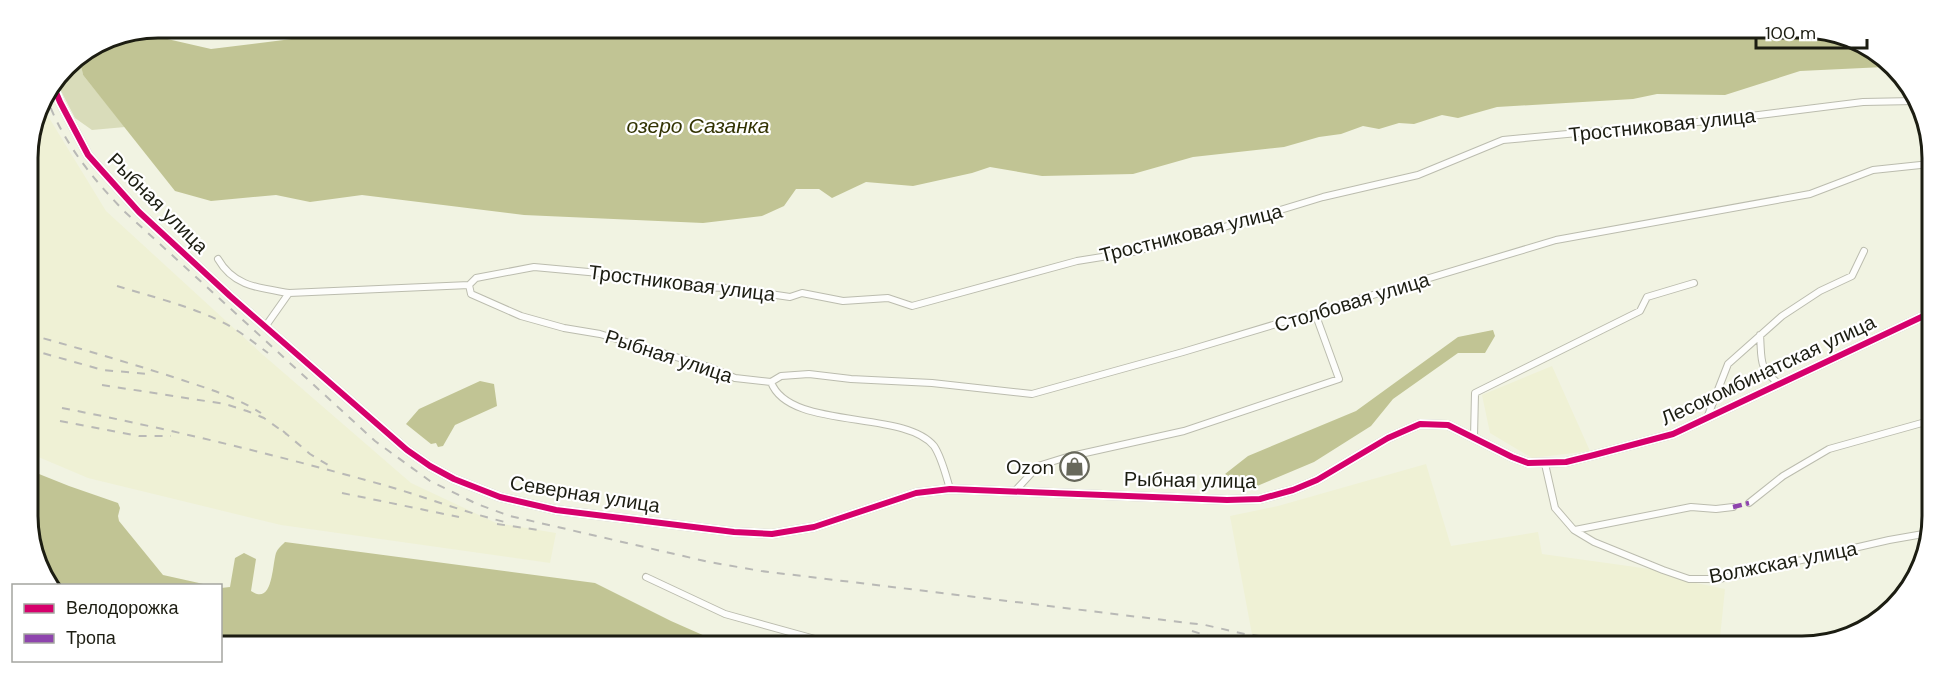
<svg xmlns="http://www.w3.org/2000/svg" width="1960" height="674" viewBox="0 0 1960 674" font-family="'DM Sans',sans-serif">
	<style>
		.built { fill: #eff1d5 }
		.green { fill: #d9dcba }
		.water { fill: #c1c494 }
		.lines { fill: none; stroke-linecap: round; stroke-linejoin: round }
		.minor-casing { stroke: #bbbcae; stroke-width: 8 }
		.tertiary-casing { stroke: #bbbcae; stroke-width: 10 }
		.minor { stroke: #fdfdfb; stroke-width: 6 }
		.tertiary { stroke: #fdfdfb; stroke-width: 8 }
		.rail { stroke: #b9b9b6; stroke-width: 2; stroke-dasharray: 8 8; stroke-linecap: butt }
		.quiet { stroke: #8e44ad; stroke-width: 4.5; stroke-dasharray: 9 4.5; stroke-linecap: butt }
		.cycleway-casing { stroke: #fff; stroke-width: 10 }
		.cycleway { stroke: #d6006c; stroke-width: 6 }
		.labels { text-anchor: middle; stroke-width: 4.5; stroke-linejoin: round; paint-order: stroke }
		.street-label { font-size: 20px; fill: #1c1d12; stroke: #fff }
		.poi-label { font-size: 20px; fill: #1c1d12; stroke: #fff; text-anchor: end }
		.water-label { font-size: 21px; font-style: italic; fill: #323302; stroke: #fff }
		.rim { fill: none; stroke: #1c1d12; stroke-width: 3 }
	</style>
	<rect width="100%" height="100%" fill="#f1f3e2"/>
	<!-- built -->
	<path class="built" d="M40 103 106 211 262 354 411 483 496 523 556 533 550 563 281 525 88 478 29 453 27 149Z
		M1552 366 1590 451 1532 458 1490 433 1482 395Z
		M1426 464 1451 546 1538 532 1542 554 1657 570 1686 581 1725 589 1719 647 1254 645 1230 516 1278 506Z"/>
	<!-- green -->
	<path class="green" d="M79 56 83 75 125 127 92 130 75 118 61 91 58 76 65 65Z"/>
	<!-- water -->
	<path class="water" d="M155 27 163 38 211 49 379 28 1837 32 1884 61V67L1800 71 1725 95 1657 94 1633 99 1497 107 1458 118 1442 115 1414 124 1399 123 1379 129 1363 126 1341 134 1319 137 1284 147 1193 157 1133 174 1042 176 990 167 972 173 913 186 866 182 832 198 819 189H796L784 206 762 216 703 223 524 215 362 195 310 202 276 195 211 201 175 191 83 75 79 56 108 37Z
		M1493 330 1495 336 1485 353H1458L1393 399 1371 426 1314 462 1250 489 1225 474 1248 456 1356 411 1458 337Z
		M480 381 494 384 497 406 455 425 443 446 438 447 436 443 431 444 406 424 419 409Z
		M29 470 69 486 118 503 120 508 118 516 119 521 163 575 208 585H51L29 542Z
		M285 542 595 583 671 621 714 640 729 644 221 643V588L230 587 235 558 244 553 256 559 251 591C273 606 272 566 276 553 278 548 281 546 285 542Z"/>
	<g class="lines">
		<defs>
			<path id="minor" d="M218 259C234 287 260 288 289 293
				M469 285 476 278 534 267 632 276 696 287 729 288 790 297 802 293 843 301 888 298 912 306 1077 261 1133 252 1201 234 1323 197 1418 175 1503 140 1719 120 1863 102 1915 101
				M265 327 289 293 469 285 471 294 521 316 564 328 600 334 709 367 735 378 771 382C789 431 904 409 934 446 942 458 946 476 950 489
				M1760 335C1762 361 1758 367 1779 384
				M771 382 781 376 809 374 851 379 932 383 1032 394 1183 352 1556 240 1810 194 1873 170 1930 164
				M1707 418 1728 364 1782 316 1820 291 1852 276 1864 251
				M1474 437 1475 393 1640 311 1647 297 1694 283
				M1545 464 1555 508 1574 530 1594 542 1663 570 1689 579H1719L1889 540 1929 533
				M1015 491 1038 466 1067 457 1184 431 1339 379 1315 313
				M1749 503 1783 476 1829 449 1929 421
				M1575 530 1691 507 1716 509 1733 507
				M646 577 725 614 833 644"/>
			<path id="tertiary" d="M52 83 60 102 88 155 139 212 230 296 407 450 430 466 454 479 500 497 556 510 734 532 772 534 814 527 916 493 950 489 1227 500 1260 499 1293 490 1317 480 1388 438 1420 424 1448 425 1512 457 1528 463 1566 462 1594 455 1673 434 1930 313"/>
		</defs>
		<!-- minor casing -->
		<use href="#minor" class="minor-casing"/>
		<!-- tertiary casing -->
		<use href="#tertiary" class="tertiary-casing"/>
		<!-- minor -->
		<use href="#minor" class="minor"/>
		<!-- tertiary -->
		<use href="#tertiary" class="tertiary"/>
		<!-- rail -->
		<path class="rail" d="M45 93C61 140 91 177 125 212L375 441 430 481 477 504 510 516 709 562 761 571 1205 625 1245 634 1332 646
			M117 286C150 296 186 305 218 320 236 328 252 341 268 353
			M28 334C78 348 127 362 176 378 206 388 234 396 261 413
			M28 349 103 370 148 374
			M102 385 225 404 247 411 264 418 289 436
			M62 408C165 428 268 453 369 481 415 493 459 511 505 522
			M60 421 139 436H171
			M283 431 310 454 328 465
			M342 493 459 517
			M497 524 539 530
			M1192 631 1237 645
			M1325 644 1358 646"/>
		<!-- quiet -->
		<path class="quiet" d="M1733 507 1749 503"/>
		<defs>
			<path id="cycleway" d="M52 83 60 102 88 155 139 212 230 296 407 450 430 466 454 479 500 497 556 510 734 532 772 534 814 527 916 493 950 489 1227 500 1260 499 1293 490 1317 480 1388 438 1420 424 1448 425 1512 457 1528 463 1566 462 1594 455 1673 434 1930 313"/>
		</defs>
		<!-- cycleway casing -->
		<use href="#cycleway" class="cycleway-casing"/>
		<!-- cycleway -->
		<use href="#cycleway" class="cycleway"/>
	</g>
	<!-- icons -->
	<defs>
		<symbol id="shop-ring" viewBox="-11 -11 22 22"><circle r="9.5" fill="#fff" stroke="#67685b" stroke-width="1.5"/><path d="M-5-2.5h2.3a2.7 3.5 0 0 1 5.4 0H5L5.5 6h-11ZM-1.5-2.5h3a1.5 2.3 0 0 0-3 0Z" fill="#67685b"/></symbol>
	</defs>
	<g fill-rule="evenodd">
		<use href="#shop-ring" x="1058" y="450" width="33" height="33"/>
	</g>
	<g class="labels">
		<!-- street labels -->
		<g class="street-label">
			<text transform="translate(1662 125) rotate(-6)" y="7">Тростниковая улица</text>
			<text transform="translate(158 203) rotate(45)" y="7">Рыбная улица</text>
			<text transform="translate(1191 233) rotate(-14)" y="7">Тростниковая улица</text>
			<text transform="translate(682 283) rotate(7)" y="7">Тростниковая улица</text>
			<text transform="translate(1352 302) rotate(-17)" y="7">Столбовая улица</text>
			<text transform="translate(669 356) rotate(18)" y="7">Рыбная улица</text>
			<text transform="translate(1768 370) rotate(-25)" y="7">Лесокомбинатская улица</text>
			<text transform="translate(1190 480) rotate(1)" y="7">Рыбная улица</text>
			<text transform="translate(585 494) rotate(9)" y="7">Северная улица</text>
			<text transform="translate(1783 562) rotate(-11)" y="7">Волжская улица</text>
		</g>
		<!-- poi labels -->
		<g class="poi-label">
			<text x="1054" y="474">Ozon</text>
		</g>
		<!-- water labels -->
		<g class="water-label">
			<text x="698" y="133">озеро Сазанка</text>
		</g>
	</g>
	<!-- crop -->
	<path d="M0 0H1960V674H0ZM158 38H1802A120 120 0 0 1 1922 158V516A120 120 0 0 1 1802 636H158A120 120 0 0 1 38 516V158A120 120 0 0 1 158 38Z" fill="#fff" fill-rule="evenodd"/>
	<path class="rim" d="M158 38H1802A120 120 0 0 1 1922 158V516A120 120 0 0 1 1802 636H158A120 120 0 0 1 38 516V158A120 120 0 0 1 158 38Z"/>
	<!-- legend -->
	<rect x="12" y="584" width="210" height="78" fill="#ffffff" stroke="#a4a5a0" stroke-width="1.5"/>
	<rect x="24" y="604" width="30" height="9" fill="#d6006c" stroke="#a4a5a0" stroke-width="1.5"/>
	<text x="66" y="614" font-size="18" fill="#1c1d12">Велодорожка</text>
	<rect x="24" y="634" width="30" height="9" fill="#8e44ad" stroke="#a4a5a0" stroke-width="1.5"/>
	<text x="66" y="644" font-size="18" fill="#1c1d12">Тропа</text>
	<!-- scale -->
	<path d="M1756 39v9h111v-9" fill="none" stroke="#1c1d12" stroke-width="3"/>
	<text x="1765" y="39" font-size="18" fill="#1c1d12" stroke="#ffffff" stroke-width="4.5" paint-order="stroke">100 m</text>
</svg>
